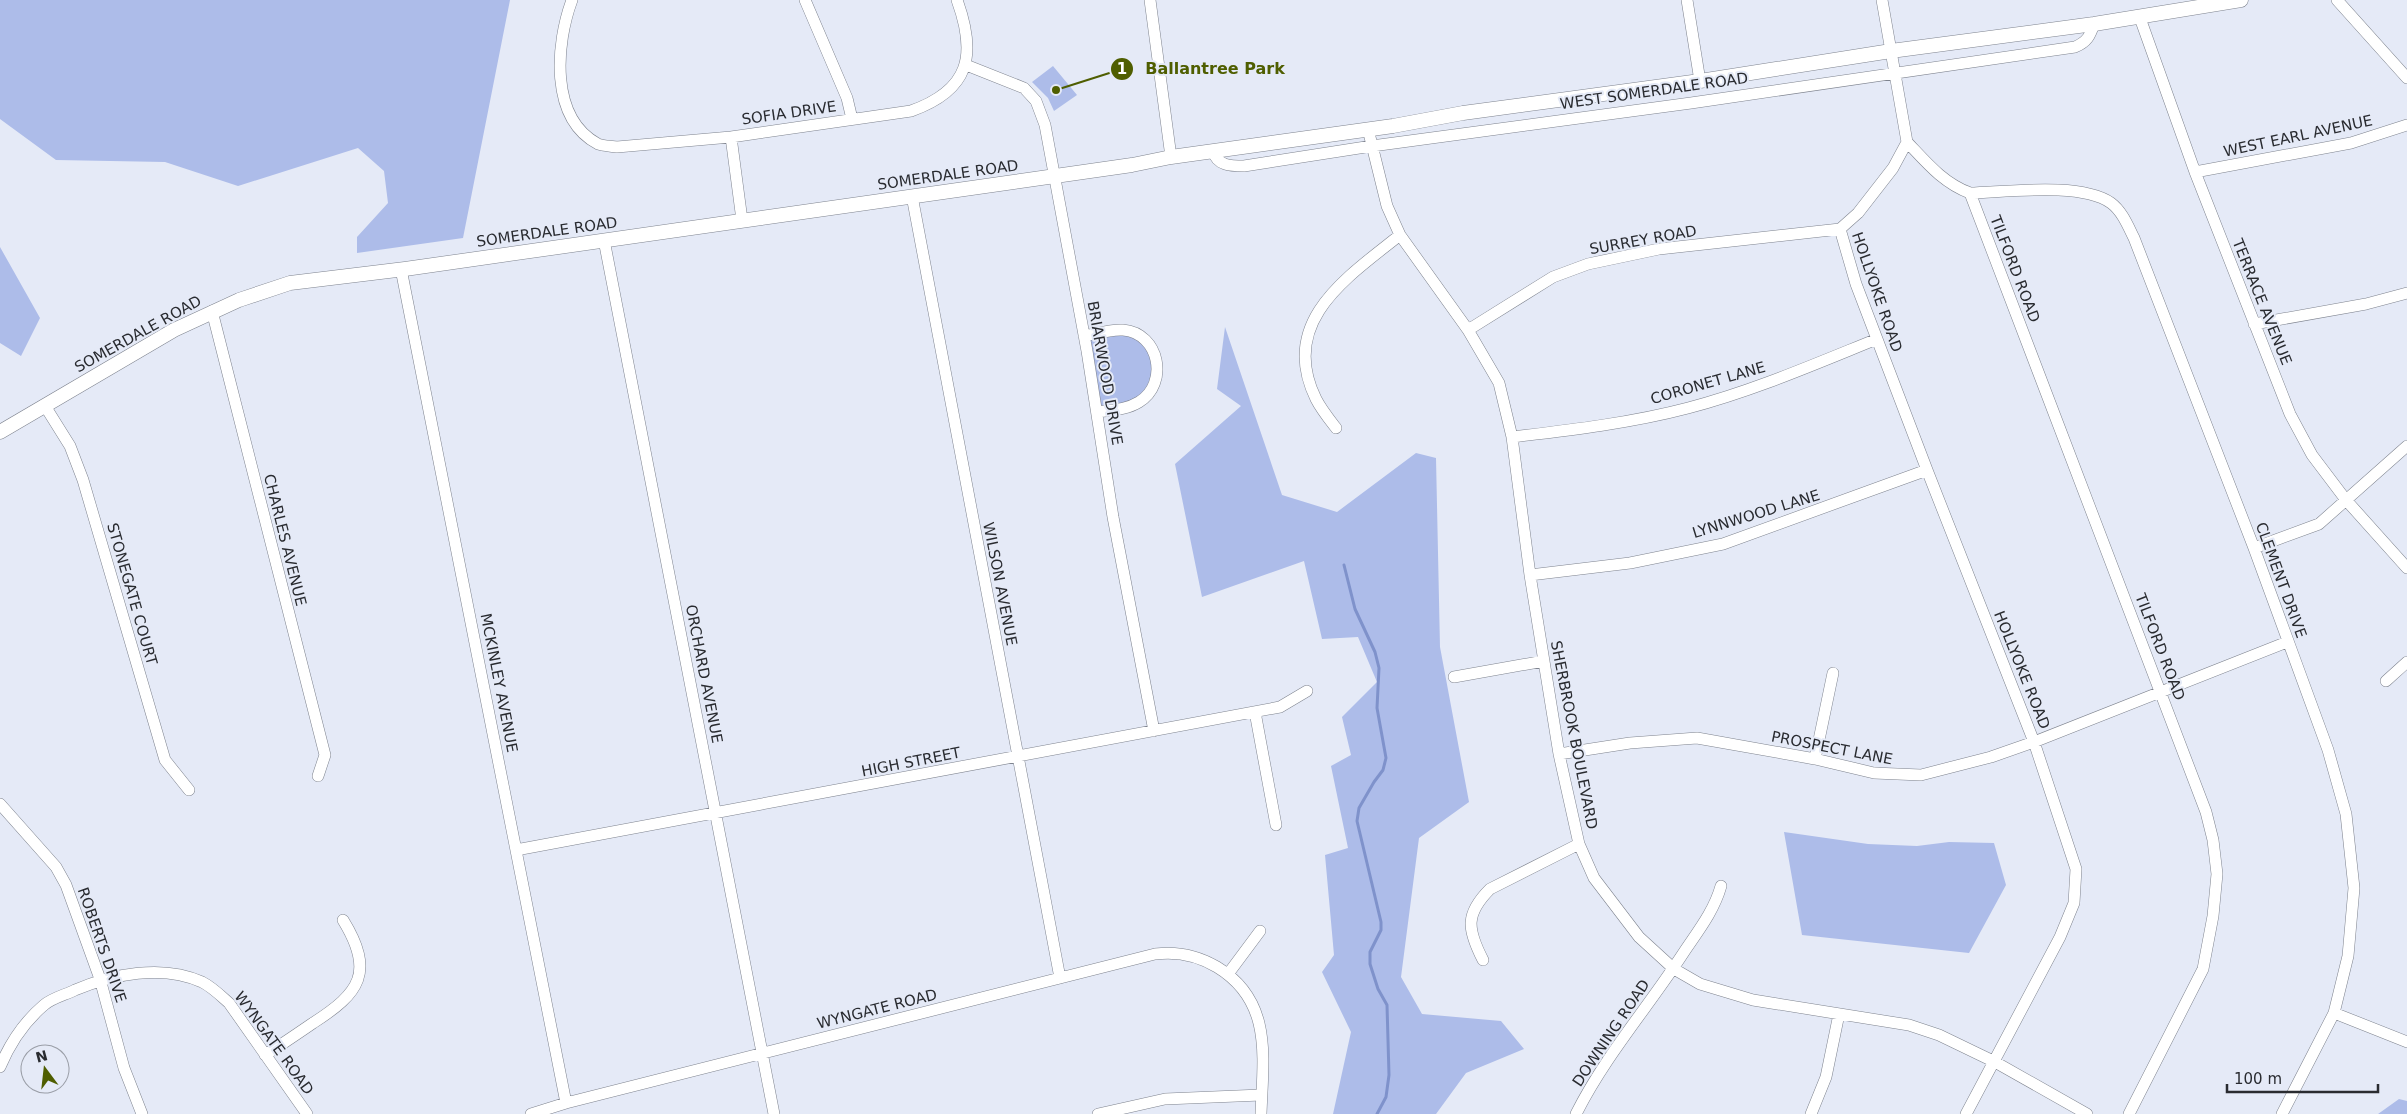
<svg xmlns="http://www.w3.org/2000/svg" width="2407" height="1114" viewBox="0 0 2407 1114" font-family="'DejaVu Sans',sans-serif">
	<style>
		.green { fill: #adbce9 }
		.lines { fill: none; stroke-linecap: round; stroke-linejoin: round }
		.stream { stroke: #7f92cb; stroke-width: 3 }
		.minor-casing { stroke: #7e838e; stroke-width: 12 }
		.major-casing { stroke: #7e838e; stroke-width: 15 }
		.minor { stroke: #fff; stroke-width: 11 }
		.major { stroke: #fff; stroke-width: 14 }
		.labels { text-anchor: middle; stroke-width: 4; stroke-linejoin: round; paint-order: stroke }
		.street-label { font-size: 15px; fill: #292b30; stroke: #e5eaf7 }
		.leader { fill: none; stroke: #4f5e00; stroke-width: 2 }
		.callout-dot { fill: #4f5e00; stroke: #e5eaf7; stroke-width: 2 }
		.mark-label { font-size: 15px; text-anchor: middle; font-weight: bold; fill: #fff }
		.callout-label { font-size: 16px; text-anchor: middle; font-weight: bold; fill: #4f5e00; stroke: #e5eaf7; stroke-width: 4; stroke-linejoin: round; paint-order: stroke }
	</style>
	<rect width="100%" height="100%" fill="#e5eaf7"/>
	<!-- green -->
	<path class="green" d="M0 0H510L463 238 357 253V237L388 203 384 171 358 148 238 186 165 162 56 160 0 119Z
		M1053 66 1077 95 1054 111 1048 98 1032 82Z
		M0 247 40 318 21 356 0 343Z
		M1225 327 1282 495 1337 512 1416 453 1436 458 1440 647 1469 802 1419 838 1401 977 1422 1014 1501 1021 1524 1049 1466 1073 1436 1114H1333L1351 1032 1322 972 1334 955 1325 855 1348 848 1331 766 1351 755 1342 717 1377 682 1358 637 1322 639 1304 561 1202 597 1175 464 1241 406 1217 389Z
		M1114 331 1140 336 1157 363 1145 397 1097 412 1084 336Z
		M1784 832 1868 844 1917 846 1949 842 1994 843 2006 885 1969 953 1802 935Z
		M2399 1099 2407 1101V1114H2378Z"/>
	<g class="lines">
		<!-- stream -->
		<path class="stream" d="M1344 565 1355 609 1375 652 1379 668 1377 708 1386 758 1383 770 1374 782 1359 808 1357 821 1381 922V930L1370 952V964L1378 989 1387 1005 1389 1075 1386 1097 1377 1114"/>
		<defs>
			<path id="minor" d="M572 0C556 43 549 118 598 144 603 146 611 146 617 147L731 137 911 111C970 90 977 55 957 0
				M805 0 847 98 852 119
				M1150 0 1171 157
				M1687 0 1700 81
				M2337 0 2407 78
				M2140 18 2195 172 2290 414 2312 455 2346 500 2407 568
				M966 65 1024 88 1036 101 1045 125 1087 351 1113 517 1154 731
				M1368 129 1387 206 1400 235 1468 330 1499 383 1512 437 1530 575 1559 754 1579 844 1594 878 1639 937 1674 969 1700 984 1753 1000 1909 1025 1939 1035 1995 1062 2087 1114
				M731 137 742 220
				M1907 142C1926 162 1943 183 1970 193 2007 192 2081 182 2111 203 2122 211 2128 226 2134 238L2254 548 2328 750 2346 814 2354 888 2348 956 2334 1013 2282 1114
				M1213 151C1217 166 1231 166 1244 166L1372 146 1691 103 2075 47C2087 42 2090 36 2094 24
				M2195 172 2351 143 2407 125
				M1970 193 2206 812 2213 840 2217 874 2213 916 2203 969 2129 1114
				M912 196 1060 978
				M1840 229 1856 284 1927 470 2034 742 2076 869 2074 903 2060 937 1966 1114
				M1840 229 1858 213 1893 168 1907 142 1882 0
				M604 240 774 1114
				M401 269 566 1103
				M212 311 325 755 318 776
				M2254 324 2366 304 2407 293
				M1468 330 1553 277 1588 264 1659 249 1840 229
				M1084 336C1096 334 1110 329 1123 330 1160 333 1169 384 1139 402 1126 410 1111 410 1097 412
				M45 406 70 446 83 480 165 760 189 790
				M1336 428C1329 419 1321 409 1316 399 1278 322 1346 278 1400 235
				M1512 437C1571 430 1631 423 1688 408 1753 391 1815 364 1877 339
				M2254 548 2319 524 2407 446
				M1530 575 1630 563 1723 544 1927 470
				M1454 677 1544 661
				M2386 681 2407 662
				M1255 712 1276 825
				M1559 754 1630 743 1697 738 1815 759 1874 773 1921 775 1991 757 2034 742 2287 642
				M1815 759 1833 673
				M0 804 56 867 66 885 100 979 124 1068 142 1114
				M516 850 1280 707 1307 691
				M1483 960C1467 929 1465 914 1490 889L1579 844
				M1228 974 1260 931
				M2334 1013 2407 1042
				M265 1055C281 1045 297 1034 313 1023 360 993 375 972 343 920
				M0 1067C10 1043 24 1022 44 1005 52 998 65 995 75 990 113 974 163 964 202 982 212 987 220 995 229 1003L307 1114
				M531 1114 566 1103 1155 954C1178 951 1197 955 1217 967 1273 1001 1263 1057 1261 1114
				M1098 1114 1165 1099 1261 1095
				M1576 1114C1605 1056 1649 1006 1684 952 1698 931 1714 911 1721 886
				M1811 1114 1826 1077 1839 1014"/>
			<path id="major" d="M0 432 174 330 239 300 290 283 405 269 1132 165 1171 157 1393 126 1463 113 1700 81 1891 51 2094 24 2241 0"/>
		</defs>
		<!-- minor casing -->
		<use href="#minor" class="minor-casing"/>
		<!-- major casing -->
		<use href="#major" class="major-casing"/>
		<!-- minor -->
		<use href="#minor" class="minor"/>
		<!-- major -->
		<use href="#major" class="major"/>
	</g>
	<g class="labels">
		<!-- street labels -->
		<g class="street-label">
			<text transform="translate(1654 91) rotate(-8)" y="5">WEST SOMERDALE ROAD</text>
			<text transform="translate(789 113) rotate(-8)" y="5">SOFIA DRIVE</text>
			<text transform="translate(2298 136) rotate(-12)" y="5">WEST EARL AVENUE</text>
			<text transform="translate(948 175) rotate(-8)" y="5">SOMERDALE ROAD</text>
			<text transform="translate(547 232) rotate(-8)" y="5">SOMERDALE ROAD</text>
			<text transform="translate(1643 240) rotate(-10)" y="5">SURREY ROAD</text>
			<text transform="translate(2015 269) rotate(69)" y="5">TILFORD ROAD</text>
			<text transform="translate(1877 292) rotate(71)" y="5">HOLLYOKE ROAD</text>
			<text transform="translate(2262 302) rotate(68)" y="5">TERRACE AVENUE</text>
			<text transform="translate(138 334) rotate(-29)" y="5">SOMERDALE ROAD</text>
			<text transform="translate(1105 373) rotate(80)" y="5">BRIARWOOD DRIVE</text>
			<text transform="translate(1708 383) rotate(-16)" y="5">CORONET LANE</text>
			<text transform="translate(1756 514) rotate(-17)" y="5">LYNNWOOD LANE</text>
			<text transform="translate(285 540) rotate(76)" y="5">CHARLES AVENUE</text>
			<text transform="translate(2281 580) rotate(70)" y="5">CLEMENT DRIVE</text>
			<text transform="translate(1000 584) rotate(79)" y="5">WILSON AVENUE</text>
			<text transform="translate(132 594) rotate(74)" y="5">STONEGATE COURT</text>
			<text transform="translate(2160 647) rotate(69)" y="5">TILFORD ROAD</text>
			<text transform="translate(2022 670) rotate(68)" y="5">HOLLYOKE ROAD</text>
			<text transform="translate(704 674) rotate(79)" y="5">ORCHARD AVENUE</text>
			<text transform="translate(499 683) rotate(79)" y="5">MCKINLEY AVENUE</text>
			<text transform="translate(1574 735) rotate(79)" y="5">SHERBROOK BOULEVARD</text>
			<text transform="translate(1832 748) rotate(11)" y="5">PROSPECT LANE</text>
			<text transform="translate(911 762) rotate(-11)" y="5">HIGH STREET</text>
			<text transform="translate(102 945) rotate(71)" y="5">ROBERTS DRIVE</text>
			<text transform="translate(877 1009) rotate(-14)" y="5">WYNGATE ROAD</text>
			<text transform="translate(1611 1033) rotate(-56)" y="5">DOWNING ROAD</text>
			<text transform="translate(274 1043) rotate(54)" y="5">WYNGATE ROAD</text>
		</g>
	</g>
	<!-- callouts -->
	<path class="leader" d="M1056 90L1122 69"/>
	<g class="callout-dot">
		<circle cx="1056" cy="90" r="5"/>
		<circle cx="1122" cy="69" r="12"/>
	</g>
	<g class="mark-label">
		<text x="1122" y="74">1</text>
	</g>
	<g class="callout-label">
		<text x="1215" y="74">Ballantree Park</text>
	</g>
	<!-- north arrow -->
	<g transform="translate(45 1069) rotate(345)"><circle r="24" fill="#e5eaf7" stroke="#9a9ea7"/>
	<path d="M0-4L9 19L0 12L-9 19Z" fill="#4f5e00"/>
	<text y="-8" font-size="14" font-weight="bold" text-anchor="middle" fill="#292b30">N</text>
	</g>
	<!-- scale -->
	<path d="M2227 1084v8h151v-8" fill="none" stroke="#292b30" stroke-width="2.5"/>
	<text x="2234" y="1084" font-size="15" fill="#292b30" stroke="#e5eaf7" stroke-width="4" paint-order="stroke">100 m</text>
</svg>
